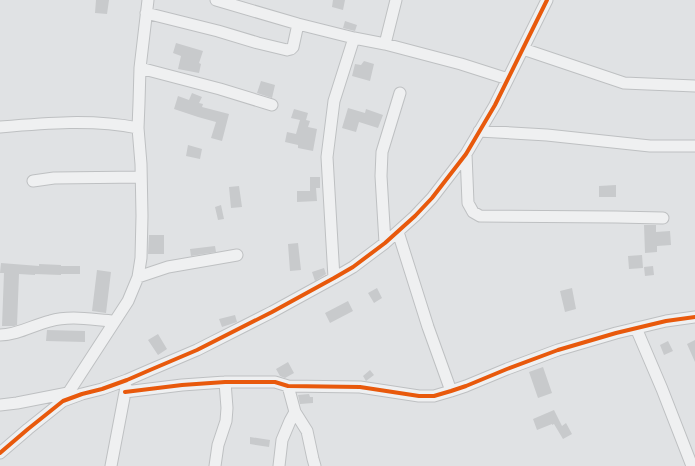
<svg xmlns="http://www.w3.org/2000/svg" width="695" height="466" viewBox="0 0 695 466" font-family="'DejaVu Sans',sans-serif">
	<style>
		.building { fill: #c8cacc }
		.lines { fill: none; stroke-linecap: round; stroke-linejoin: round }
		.minor-casing { stroke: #bec0c2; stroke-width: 13 }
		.minor { stroke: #eff0f1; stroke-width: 11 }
		.cycleway-casing { stroke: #edf1f4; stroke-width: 6 }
		.cycleway { stroke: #e8590c; stroke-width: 4 }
	</style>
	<rect width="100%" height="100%" fill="#e0e2e4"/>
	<!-- building -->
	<path class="building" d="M96 0H109L107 14 95 13Z
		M333 0H345L343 10 332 7Z
		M345 21 357 25 355 31 343 28Z
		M176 43 203 51 199 63 201 64 199 73 178 69 181 56 173 53Z
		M364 61 374 64 370 81 352 76 355 64 361 65Z
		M261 81 275 85 272 98 257 93Z
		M192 93 202 97 199 103 203 104 202 107 229 114 222 141 211 138 216 122 198 117 174 109 178 96 189 100Z
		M348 108 365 113 366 109 383 115 378 128 359 122 356 132 342 128Z
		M294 109 308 113 306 120 310 121 308 127 317 129 313 151 298 148V145L285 142 287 132 296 134 300 120 291 118Z
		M188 145 202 149 200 159 186 156Z
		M310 177H320V188H316L317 201 297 202V191H310Z
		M616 185V197H599V186Z
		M239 186 242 207 231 208 229 187Z
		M221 205 224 219 218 220 215 207Z
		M644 225H656V232L670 231 671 245 657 246V252L645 253Z
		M149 235H164V254H148Z
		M298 243 301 270 290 271 288 244Z
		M215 246 216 252 191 256 190 249Z
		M642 255 643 268 629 269 628 256Z
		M1 263 39 266V264L61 265V266H80V274H61V275L35 274V275L19 274 17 325 14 326H2L4 273H0Z
		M653 266 654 275 645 276 644 267Z
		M324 268 326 274 315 281 312 272Z
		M97 270 111 272 106 313 92 311Z
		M377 288 382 298 374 303 368 293Z
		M572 288 576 309 565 312 560 291Z
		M348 301 353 311 330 323 325 313Z
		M235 315 237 322 222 327 219 319Z
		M47 330 85 331V342L46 341Z
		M158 334 167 349 158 355 148 340Z
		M695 340V362L687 344Z
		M668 341 673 351 664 355 660 345Z
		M288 362 294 373 285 378 280 376 276 369Z
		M543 367 552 393 538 398 529 372Z
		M370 370 374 375 366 381 363 376Z
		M309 394 310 397H313V403L300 404 298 395Z
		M554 410 562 426 566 423 572 434 563 439 554 424 552 425V424L537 430 533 419Z
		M250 437 270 440 269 447 250 444Z"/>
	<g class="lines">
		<defs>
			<path id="minor" d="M216 0 298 24 354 38 385 44 461 64 508 79
				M146 13 218 31 258 43 287 50 291 49 293 47 298 24
				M385 44 396 0
				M523 49 624 83 695 86
				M140 68 220 89 272 105
				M0 127C46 123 93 119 138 128
				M479 131 547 135 650 146H695
				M466 154 468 203 473 212 480 216 616 217 663 218
				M33 181 54 178 141 177
				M398 232 428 327 451 391
				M385 243 381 176 382 152 400 93
				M138 277 168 267 237 255
				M334 278 327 157 334 101 354 38
				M636 328 662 389 692 466
				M0 335C18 335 33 325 50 321 71 315 94 320 115 321
				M288 386 295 412 307 431 313 459 315 466
				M125 392 182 385 225 382H275L288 386 360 387 419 396H434L451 391 466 386 507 369 558 350 616 333 666 321 695 317
				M63 401 128 301 138 277 141 258 142 216 141 164 138 128 139 103 140 68 148 0
				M0 405 17 403 68 393
				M0 453 28 429 63 401 82 394 102 389 127 380 150 370 197 350 272 312 334 278 353 267 385 243 415 216 432 198 466 154 495 105 547 0
				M111 466 126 387
				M215 466 218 445 226 421 227 408 225 382
				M279 466 282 440 290 421 295 412"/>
		</defs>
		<!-- minor casing -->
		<use href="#minor" class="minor-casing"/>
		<!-- minor -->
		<use href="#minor" class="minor"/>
		<defs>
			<path id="cycleway" d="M125 392 182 385 225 382H275L288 386 360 387 419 396H434L451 391 466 386 507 369 558 350 616 333 666 321 695 317
				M0 453 28 429 63 401 82 394 102 389 127 380 150 370 197 350 272 312 334 278 353 267 385 243 415 216 432 198 466 154 495 105 547 0"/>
		</defs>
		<!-- cycleway casing -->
		<use href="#cycleway" class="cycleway-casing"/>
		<!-- cycleway -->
		<use href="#cycleway" class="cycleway"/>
	</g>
</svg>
